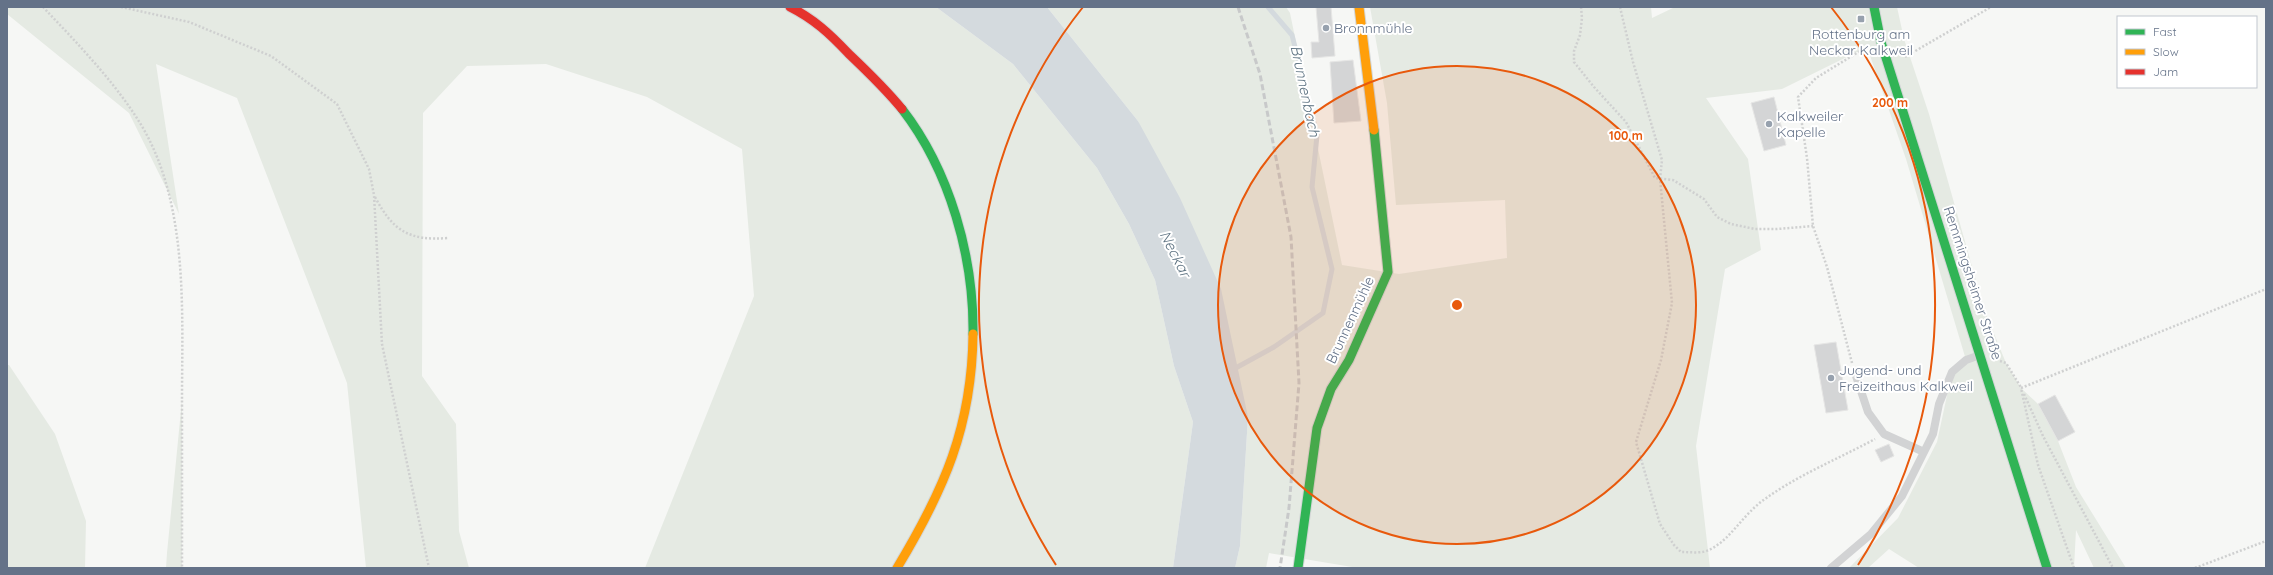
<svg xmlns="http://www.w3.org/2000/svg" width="2273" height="575" viewBox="0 0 2273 575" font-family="Quicksand,sans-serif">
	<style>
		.green { fill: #e5eae3 }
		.water { fill: #d4dade }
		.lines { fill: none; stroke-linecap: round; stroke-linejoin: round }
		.stream { stroke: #d4dade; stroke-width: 5 }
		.building { fill: #d4d5d6; stroke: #e6e6e5 }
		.fast-casing { stroke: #d2d5d6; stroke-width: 11 }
		.slow-casing { stroke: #d2d5d6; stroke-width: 11 }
		.jam-casing { stroke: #d2d5d6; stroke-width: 11 }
		.path { stroke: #cfd0d0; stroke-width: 2.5; stroke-dasharray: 2 2; stroke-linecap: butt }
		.lane { stroke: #d2d3d4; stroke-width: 8 }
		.fast { stroke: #30b455; stroke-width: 9 }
		.slow { stroke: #ff9f0a; stroke-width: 9 }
		.jam { stroke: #e5322d; stroke-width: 9 }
		.rail { stroke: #c8c9ca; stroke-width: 3; stroke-dasharray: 6 3; stroke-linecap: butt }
		.ring { fill: none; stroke: #e8590c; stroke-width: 2 }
		.poi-dot { fill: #97a1ae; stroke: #fff; stroke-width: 1.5 }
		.labels { text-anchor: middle; stroke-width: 4; stroke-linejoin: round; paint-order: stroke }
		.poi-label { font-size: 14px; fill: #647288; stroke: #fff; text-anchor: start }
		.street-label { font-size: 14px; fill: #647288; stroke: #fff }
		.water-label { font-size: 15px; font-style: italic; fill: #5f7483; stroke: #fff }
		.centre { fill: #e8590c; stroke: #fff; stroke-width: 2 }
		.ring-label { font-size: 12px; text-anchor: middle; font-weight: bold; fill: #e8590c; stroke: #fff; stroke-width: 4; stroke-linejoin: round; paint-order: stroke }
	</style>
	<rect width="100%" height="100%" fill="#f6f7f5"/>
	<!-- green -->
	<path class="green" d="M7 7H936L1013 64 1097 168 1129 224 1155 280 1174 366 1193 422 1173 568H645L754 296 742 149 647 97 546 64 467 66 423 113 422 376 456 424 459 531 469 568H366L347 383 237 98 156 64 179 214 129 113 7 14Z
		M1047 7H1286L1290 13 1342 265 1399 274 1507 258 1505 200 1396 205 1387 103 1370 7H1651L1652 18 1675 7H1897L1904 39 1929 114 1984 309 2006 363 2021 388 2038 404 2058 441 2076 487 2126 568H2094L2076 530 2074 568H1919L1889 549 1868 568H1849L1898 518 1937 442 1952 372 1966 360 1906 159 1867 47 1782 89 1706 98 1748 159 1761 250 1725 269 1696 446 1710 568H1358L1269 553 1266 568H1235L1240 546 1248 417 1138 121Z
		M7 365H9L55 434 86 521 85 568H7Z
		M182 400V568H166L167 553Z"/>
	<!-- water -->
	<path class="water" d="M936 7H1047L1138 121 1180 198 1221 289 1248 417 1240 546 1235 568H1173L1193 422 1174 366 1155 280 1129 224 1097 168 1013 64Z"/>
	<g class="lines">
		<!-- stream -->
		<path class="stream" d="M1232 370 1274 347 1323 313 1332 269 1312 187 1317 135 1292 35 1268 7"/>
	</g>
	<!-- building -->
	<path class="building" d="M1316 7H1331L1335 56 1312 58 1311 42H1319Z
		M1353 60 1361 121 1334 123 1330 62Z
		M1774 97 1786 145 1764 151 1751 103Z
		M1836 342 1848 410 1826 413 1814 345Z
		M2055 395 2075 432 2058 441 2038 404Z
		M1889 444 1894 456 1881 462 1875 450Z"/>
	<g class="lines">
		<defs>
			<path id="fast" d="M1874 7 1881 42 2047 568
				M902 109C950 171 974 257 973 334
				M1298 568 1317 428 1331 389 1349 360 1388 272 1374 130"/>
			<path id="slow" d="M1359 7 1374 130
				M897 568C944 490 972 427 973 334"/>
			<path id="jam" d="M790 7C814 19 830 34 848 53 868 72 885 88 902 109"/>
		</defs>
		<!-- fast casing -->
		<use href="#fast" class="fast-casing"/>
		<!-- slow casing -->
		<use href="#slow" class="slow-casing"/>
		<!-- jam casing -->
		<use href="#jam" class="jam-casing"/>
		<!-- path -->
		<path class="path" d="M43 7C77 43 114 81 140 123 189 203 182 311 182 401 182 457 182 512 182 568
			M121 7 189 22 271 56 337 104 369 169 374 195 382 344 429 568
			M1581 7 1582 18 1580 35 1574 51V62L1594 87 1626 122 1655 178 1673 180 1704 199 1717 217 1731 224 1755 229H1777L1813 226
			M1620 7 1633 62 1662 160 1660 179 1672 303 1661 360 1636 442 1660 524 1674 545 1681 552C1691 552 1703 554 1711 549 1732 538 1743 514 1765 499 1798 475 1838 459 1875 439
			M1905 57 1991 7
			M375 197C393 231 409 241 448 238
			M2000 361 2006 363 2022 389
			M1852 363 1827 267 1813 226 1807 158 1798 97 1816 78 1865 48
			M2024 394 2043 436 2113 568
			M2074 568 2038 465 2021 388 2266 289
			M2195 568 2266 541"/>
		<!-- lane -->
		<path class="lane" d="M1855 373 1868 412 1884 434 1924 452
			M1831 568 1871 534 1902 496 1933 434 1939 404 1952 372 1966 360 1980 355"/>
		<!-- fast -->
		<use href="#fast" class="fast"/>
		<!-- slow -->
		<use href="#slow" class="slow"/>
		<!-- jam -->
		<use href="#jam" class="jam"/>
		<!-- rail -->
		<path class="rail" d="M1238 7 1260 74 1291 237 1299 383 1289 508 1280 568"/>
	</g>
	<!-- distance rings -->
	<circle cx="1457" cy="305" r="239" fill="#e8590c" fill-opacity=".12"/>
	<g class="ring">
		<circle cx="1457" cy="305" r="239"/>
		<path d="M1056 565A478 478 0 0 1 1083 7M1831 7A478 478 0 0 1 1858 565"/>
	</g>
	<!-- markers -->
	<g class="poi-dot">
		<rect x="1857" y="15" width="8" height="8" rx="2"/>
		<circle cx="1326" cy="28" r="4"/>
		<circle cx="1769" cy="124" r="4"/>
		<circle cx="1831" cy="378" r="4"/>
	</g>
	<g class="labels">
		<!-- poi labels -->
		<g class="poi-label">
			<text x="1334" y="33">Bronnmühle</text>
			<text x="1861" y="39" text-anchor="middle">Rottenburg am<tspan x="1861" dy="16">Neckar Kalkweil</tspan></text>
			<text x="1777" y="121">Kalkweiler<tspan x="1777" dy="16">Kapelle</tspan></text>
			<text x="1839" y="375">Jugend- und<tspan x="1839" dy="16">Freizeithaus Kalkweil</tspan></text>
		</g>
		<!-- street labels -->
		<g class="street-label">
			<text transform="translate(1973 283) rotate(72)" y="5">Remmingsheimer Straße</text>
			<text transform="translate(1350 320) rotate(-65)" y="5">Brunnenmühle</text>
		</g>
		<!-- water labels -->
		<g class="water-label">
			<text transform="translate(1305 91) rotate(78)" y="5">Brunnenbach</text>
			<text transform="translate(1175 254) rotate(63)" y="5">Neckar</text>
		</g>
	</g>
	<circle cx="1457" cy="305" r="6" class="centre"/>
	<g class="ring-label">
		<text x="1890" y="107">200 m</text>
		<text x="1626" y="140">100 m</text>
	</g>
	<!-- border -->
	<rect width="2273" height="575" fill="none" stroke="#647288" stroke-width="16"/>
	<!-- legend -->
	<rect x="2117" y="16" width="140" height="72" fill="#ffffff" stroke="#c1c7cf"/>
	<rect x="2125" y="29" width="20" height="6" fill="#30b455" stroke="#c1c7cf"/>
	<text x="2153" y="36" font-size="12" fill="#647288">Fast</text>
	<rect x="2125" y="49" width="20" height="6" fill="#ff9f0a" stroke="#c1c7cf"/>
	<text x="2153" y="56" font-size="12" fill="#647288">Slow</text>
	<rect x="2125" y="69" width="20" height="6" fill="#e5322d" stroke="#c1c7cf"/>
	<text x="2153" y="76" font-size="12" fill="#647288">Jam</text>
</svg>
